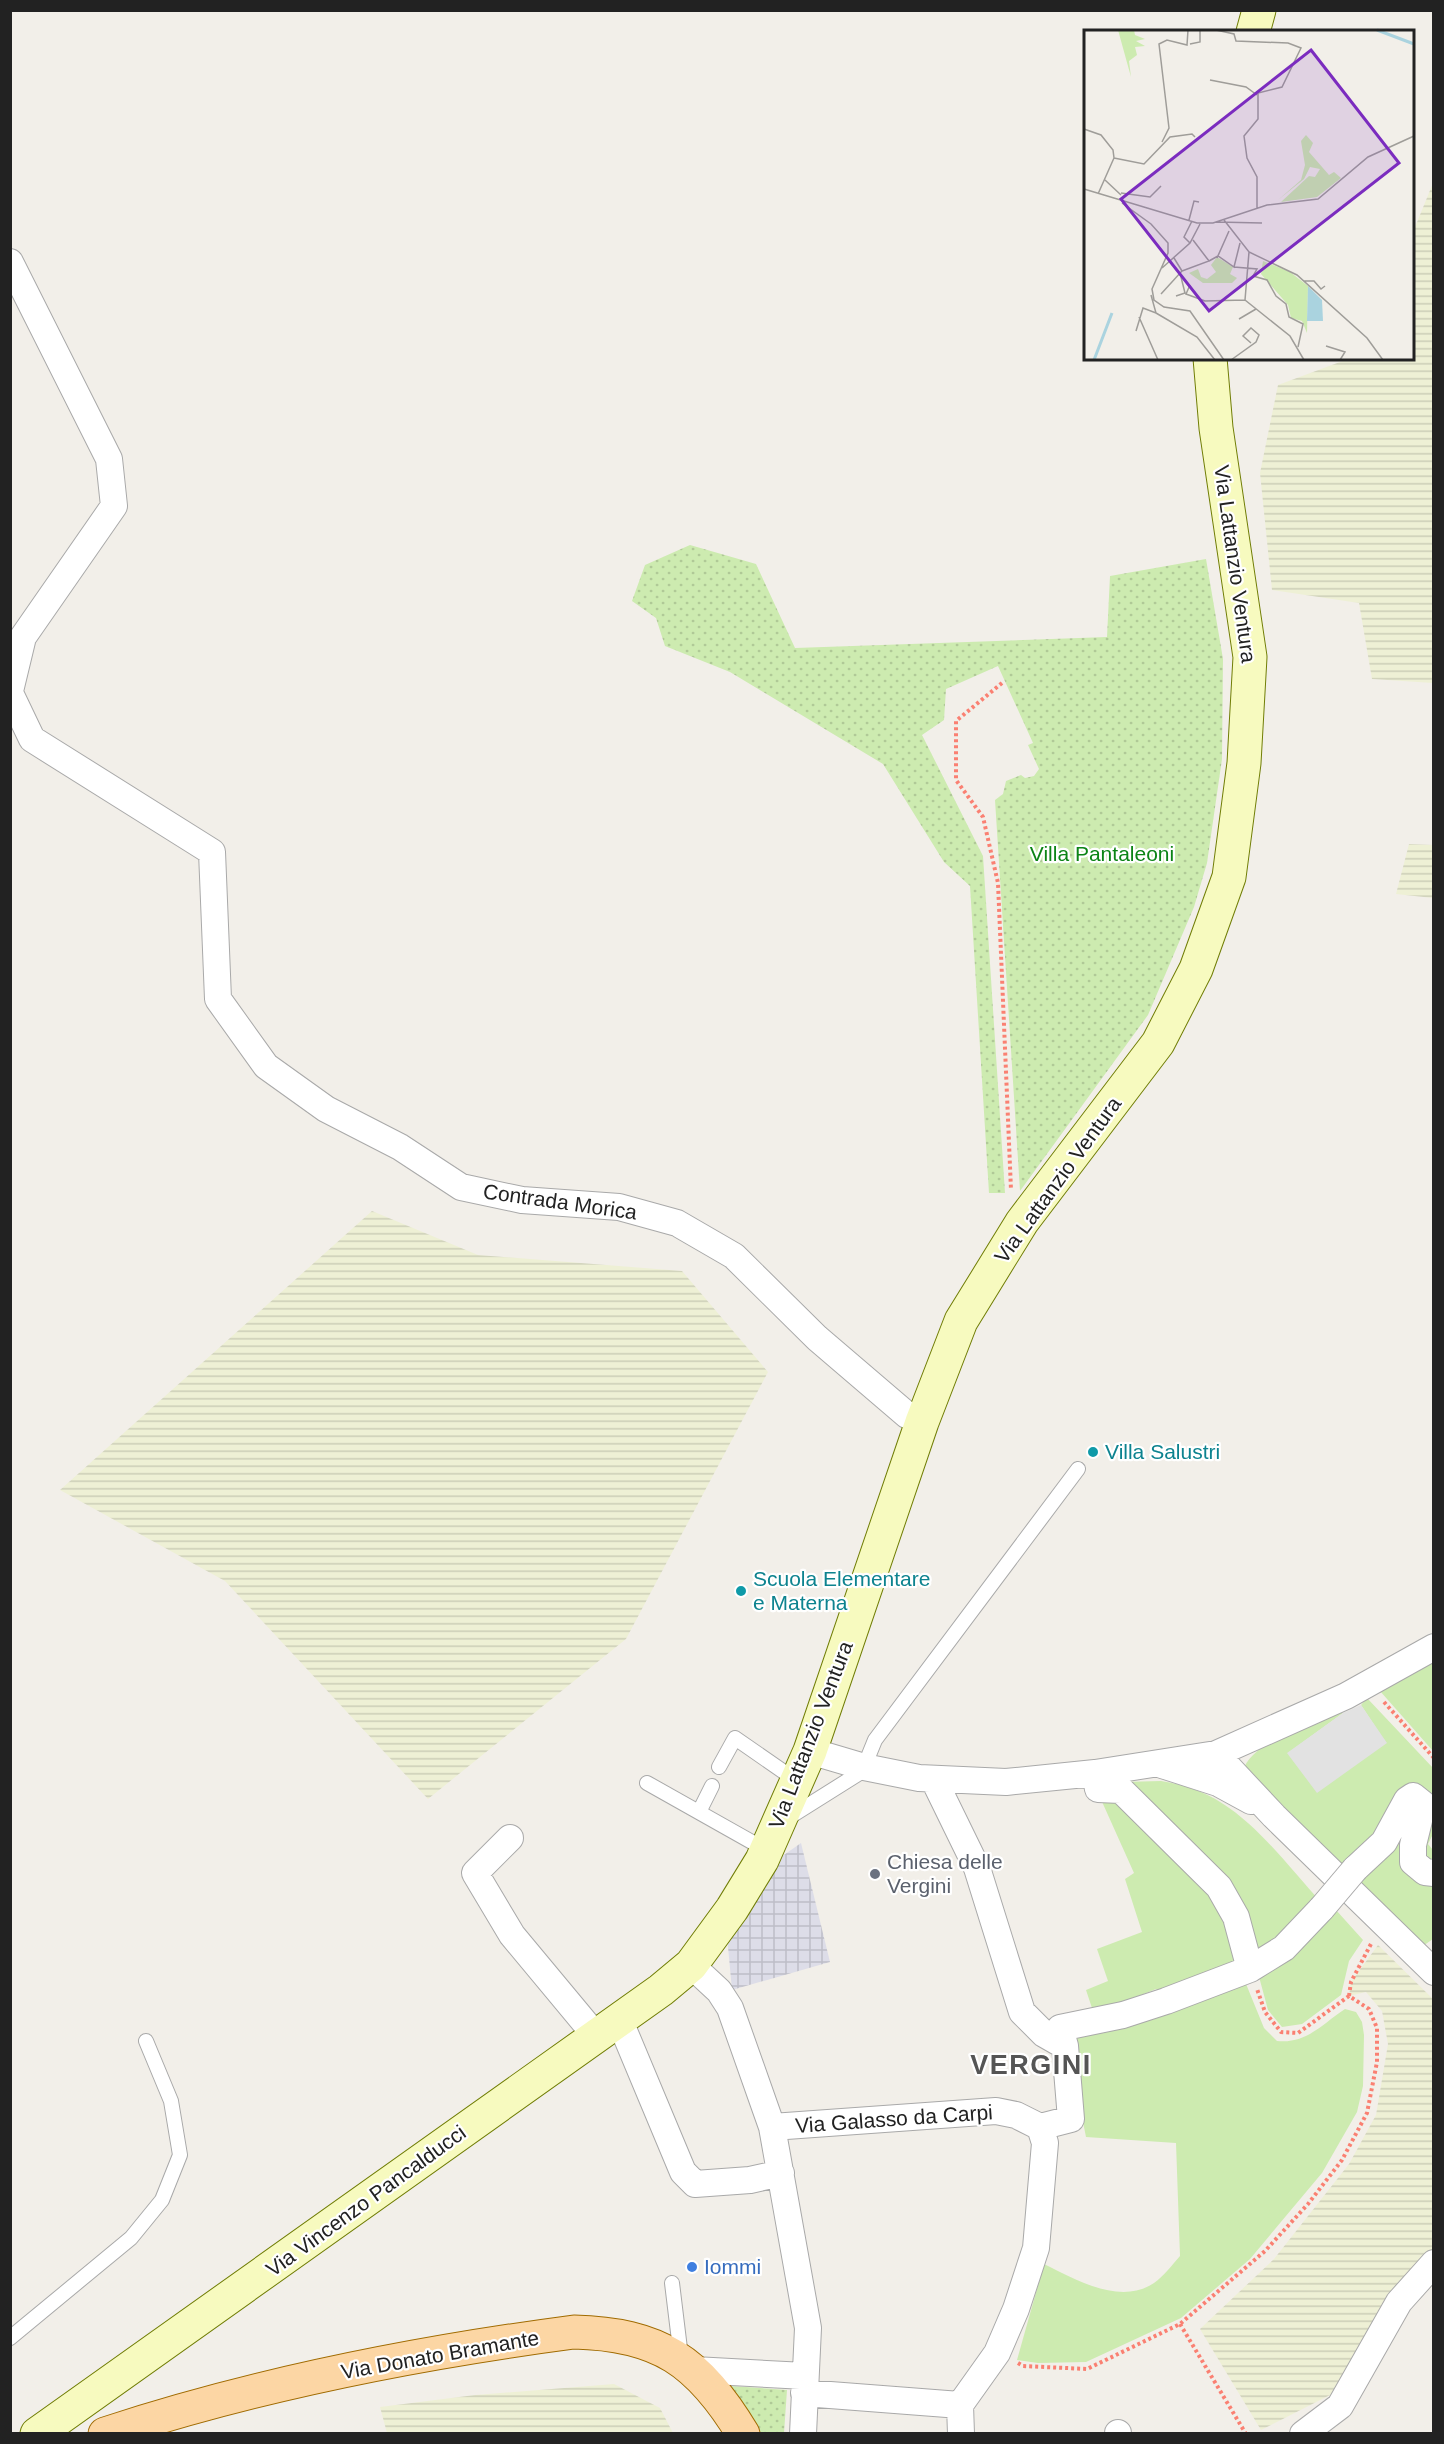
<svg xmlns="http://www.w3.org/2000/svg" width="1444" height="2444" viewBox="0 0 1444 2444" font-family="Arial,sans-serif">
	<style>
		.farmland { fill: url(#farmland-rules) }
		.grass { fill: #cdebb0 }
		.garden { fill: url(#garden-dots) }
		.parking { fill: #e2e2e2 }
		.plaza { fill: url(#plaza-grid) }
		.lines { fill: none; stroke-linecap: round; stroke-linejoin: round }
		.lane-casing { stroke: #a9a9a9; stroke-width: 16 }
		.street-casing { stroke: #a9a9a9; stroke-width: 28 }
		.secondary-casing { stroke: #707d05; stroke-width: 35 }
		.primary-casing { stroke: #a06b00; stroke-width: 35 }
		.path { stroke: #fa8072; stroke-width: 4; stroke-dasharray: 3 3; stroke-linecap: butt }
		.lane { stroke: #fff; stroke-width: 14 }
		.street { stroke: #fff; stroke-width: 26 }
		.secondary { stroke: #f7fabf; stroke-width: 33 }
		.primary { stroke: #fcd6a4; stroke-width: 33 }
		.street-bridge-casing { stroke: #a9a9a9; stroke-width: 28; stroke-linecap: butt }
		.street-bridge { stroke: #fff; stroke-width: 26 }
		.culture-dot { fill: #0f9aa8; stroke: #fff; stroke-width: 2 }
		.worship-dot { fill: #6b7280; stroke: #fff; stroke-width: 2 }
		.shop-dot { fill: #3f7fe0; stroke: #fff; stroke-width: 2 }
		.labels { text-anchor: middle; stroke-width: 4.5; stroke-linejoin: round; paint-order: stroke }
		.street-label { font-size: 21px; fill: #222; stroke: #fff }
		.park-label { font-size: 21px; fill: #0c8416; stroke: #fff }
		.culture-label { font-size: 21px; fill: #0d838f; stroke: #fff; text-anchor: start }
		.worship-label { font-size: 21px; fill: #5b616d; stroke: #fff; text-anchor: start }
		.shop-label { font-size: 21px; fill: #366cbe; stroke: #fff; text-anchor: start }
		.district-label { font-size: 27px; font-weight: bold; letter-spacing: 1.5px; fill: #555; stroke: #fff }
		.inset-river { fill: none; stroke: #aad3df; stroke-width: 3 }
		.inset-road { fill: none; stroke: #9f9d99; stroke-width: 1.5 }
		.view { fill: #7b2cbf; fill-opacity: 0.15; stroke: #7b2cbf; stroke-width: 3 }
		.inset-edge { fill: none; stroke: #222; stroke-width: 3 }
	</style>
	<defs>
		<pattern id="farmland-rules" width="6" height="5" patternUnits="userSpaceOnUse" patternTransform="scale(1.5)"><rect width="6" height="5" fill="#eef0d5"/><path d="M0 2.5h6" fill="none" stroke="#ccceb7"/></pattern>
		<pattern id="garden-dots" width="8" height="8" patternUnits="userSpaceOnUse" patternTransform="scale(1.5)"><rect width="8" height="8" fill="#cdebb0"/><path d="M2 2h.1M6 6h.1" fill="none" stroke="#b0c997" stroke-width="1.8" stroke-linecap="round"/></pattern>
		<pattern id="plaza-grid" width="8" height="8" patternUnits="userSpaceOnUse" patternTransform="scale(1.5)"><rect width="8" height="8" fill="#dddde8"/><path d="M0 4h8M4 0v8" fill="none" stroke="#bdbdc7"/></pattern>
	</defs>
	<rect width="100%" height="100%" fill="#f2efe9"/>
	<!-- farmland -->
	<path class="farmland" d="M1433 183 1434 683H1433L1372 679 1359 603 1272 590 1260 473 1278 385 1348 359 1412 358 1413 232Z
		M1409 844 1433 845V898L1396 894Z
		M372 1211 478 1255 682 1271 768 1372 626 1639 428 1799 225 1581 60 1490Z
		M1378 1945 1433 1999V2251L1392 2298 1332 2394 1261 2430 1200 2329 1274 2259 1349 2164 1376 2115 1388 2044 1382 2011 1366 1992 1349 1996 1351 1982Z
		M614 2384 660 2408 673 2433H387L380 2407 475 2395Z"/>
	<!-- grass -->
	<path class="grass" d="M1433 1660V1751L1380 1691Z
		M1367 1698 1433 1768V1834L1428 1844 1433 1850V1868L1396 1813 1342 1873 1243 1771C1250 1743 1312 1722 1338 1710L1343 1713 1288 1753 1386 1743 1361 1705Z
		M1161 1781C1172 1783 1183 1785 1193 1789 1246 1807 1284 1862 1321 1902L1250 1963 1241 1916 1123 1782Z
		M1099 1795 1113 1796 1210 1888 1231 1920 1241 1965 1165 1997 1156 1989 1094 2014 1086 1990 1108 1981 1097 1949 1142 1932 1125 1879 1134 1873Z
		M1404 1824 1406 1843 1433 1882V1939L1420 1948 1352 1881Z
		M1336 1910 1363 1940 1349 1961 1341 1995 1302 2024 1282 2027 1268 2010 1258 1973Z
		M1244 1979 1264 2028 1277 2041C1307 2044 1322 2024 1345 2009L1356 2012 1362 2022 1364 2035 1363 2086 1357 2112 1322 2173 1250 2259 1181 2318 1086 2362 1038 2363 1017 2360 1044 2264C1075 2279 1120 2306 1154 2283 1164 2276 1172 2265 1180 2256L1176 2143 1086 2137 1066 2037Z"/>
	<!-- garden -->
	<path class="garden" d="M690 545 756 564 795 648 1107 637 1110 576 1206 559 1223 659 1222 759 1207 863 1194 907 1148 1015 1020 1191 995 800 1003 794 1006 781 1021 775 1025 778 1034 776 1039 769 1028 745 1033 743 998 666 946 689 944 720 922 735 983 856 1005 1193H989L970 886 944 862 883 764 730 672 665 646 656 618 632 601 645 565Z
		M731 2386 787 2390 784 2433H758Z"/>
	<!-- parking -->
	<path class="parking" d="M1361 1705 1387 1743 1317 1793 1287 1753 1343 1713Z"/>
	<!-- plaza -->
	<path class="plaza" d="M801 1843 830 1962 732 1990 727 1936 771 1864Z"/>
	<g class="lines">
		<defs>
			<path id="lane" d="M719 1767 735 1738 797 1781
				M647 1783 766 1850
				M699 1812 712 1786
				M788 1818 858 1774 864 1767 875 1740 1078 1469
				M672 2283 681 2357
				M10 2338 131 2238 162 2200 180 2155 171 2101 146 2041"/>
			<path id="street" d="M10 262 109 459 114 506 23 637 10 691
				M10 693 32 739 212 852 218 999 266 1066 326 1109 400 1147 461 1187 522 1200 619 1207 677 1223 734 1256 817 1338 907 1415 922 1422
				M810 1751 864 1767 919 1778 1006 1782 1095 1773 1216 1754 1346 1696 1434 1647
				M1216 1754 1274 1816 1434 1972
				M1162 1765 1218 1783 1251 1801
				M934 1780 977 1868 1022 2012 1044 2034 1065 2046
				M510 1838 475 1873 512 1935 596 2036
				M1355 1869 1384 1842 1407 1800 1413 1796 1423 1804 1413 1845V1862L1425 1872 1434 1873
				M691 1965 719 1991 730 2008 772 2127 808 2328 803 2434
				M1250 1969 1284 1948 1322 1908
				M619 2019 683 2172 695 2184 750 2180 781 2173
				M772 2127 996 2111 1016 2115 1040 2127 1045 2143 1036 2248 1016 2309 997 2353 960 2405
				M1040 2127 1071 2119 1065 2046 1060 2028 1123 2015 1166 2001 1250 1969 1236 1917 1219 1887 1121 1790 1098 1789 1095 1773
				M694 2370 805 2376
				M804 2393 960 2405 961 2434
				M1118 2433V2434
				M1303 2434 1340 2406 1399 2302 1434 2263"/>
			<path id="secondary" d="M1253 32 1259 10
				M37 2434 661 1990 691 1965 732 1909 762 1860 810 1751 922 1422 961 1321 1022 1222 1158 1043 1196 969 1229 877 1244 763 1250 657 1216 428 1210 358"/>
			<path id="primary" d="M105 2434C257 2384 415 2353 574 2332 659 2334 699 2361 743 2434"/>
		</defs>
		<!-- lane casing -->
		<use href="#lane" class="lane-casing"/>
		<!-- street casing -->
		<use href="#street" class="street-casing"/>
		<!-- secondary casing -->
		<use href="#secondary" class="secondary-casing"/>
		<!-- primary casing -->
		<use href="#primary" class="primary-casing"/>
		<!-- path -->
		<path class="path" d="M1002 683 956 721V780L983 817 998 883 1011 1190
			M1384 1702 1434 1758
			M1349 1996 1351 1982 1372 1942
			M1180 2324 1246 2434
			M1018 2363 1023 2366 1087 2369 1180 2324 1265 2251 1308 2204 1342 2160 1367 2113 1377 2062V2028L1369 2009 1349 1996 1298 2033 1281 2032 1265 2012 1257 1989"/>
		<!-- lane -->
		<use href="#lane" class="lane"/>
		<!-- street -->
		<use href="#street" class="street"/>
		<!-- secondary -->
		<use href="#secondary" class="secondary"/>
		<!-- primary -->
		<use href="#primary" class="primary"/>
		<defs>
			<path id="street-bridge" d="M1322 1908 1355 1869"/>
		</defs>
		<!-- street-bridge casing -->
		<use href="#street-bridge" class="street-bridge-casing"/>
		<!-- street-bridge -->
		<use href="#street-bridge" class="street-bridge"/>
	</g>
	<!-- markers -->
	<g class="culture-dot">
		<circle cx="1093" cy="1452" r="6"/>
		<circle cx="741" cy="1591" r="6"/>
	</g>
	<circle class="worship-dot" cx="875" cy="1874" r="6"/>
	<circle class="shop-dot" cx="692" cy="2267" r="6"/>
	<g class="labels">
		<!-- street labels -->
		<g class="street-label">
			<text transform="translate(1235 564) rotate(82)" y="7">Via Lattanzio Ventura</text>
			<text transform="translate(1058 1180) rotate(-54)" y="7">Via Lattanzio Ventura</text>
			<text transform="translate(560 1202) rotate(8)" y="7">Contrada Morica</text>
			<text transform="translate(811 1735) rotate(-69)" y="7">Via Lattanzio Ventura</text>
			<text transform="translate(894 2119) rotate(-4)" y="7">Via Galasso da Carpi</text>
			<text transform="translate(366 2201) rotate(-36)" y="7">Via Vincenzo Pancalducci</text>
			<text transform="translate(440 2355) rotate(-10)" y="7">Via Donato Bramante</text>
		</g>
		<!-- park labels -->
		<g class="park-label">
			<text x="1102" y="861">Villa Pantaleoni</text>
		</g>
		<!-- culture labels -->
		<g class="culture-label">
			<text x="1105" y="1459">Villa Salustri</text>
			<text x="753" y="1586">Scuola Elementare<tspan x="753" dy="24">e Materna</tspan></text>
		</g>
		<!-- worship labels -->
		<g class="worship-label">
			<text x="887" y="1869">Chiesa delle<tspan x="887" dy="24">Vergini</tspan></text>
		</g>
		<!-- shop labels -->
		<g class="shop-label">
			<text x="704" y="2274">Iommi</text>
		</g>
		<!-- district labels -->
		<g class="district-label">
			<text x="1031" y="2074">VERGINI</text>
		</g>
	</g>
	<!-- overview -->
	<g transform="translate(1084 30)">
		<rect width="330" height="330" fill="#f2efe9"/>
		<path d="M50 0 51 5 61 9 52 11 61 16 51 17 53 25 45 31 47 47 34 0ZM133 227 149 237 146 244 153 248 148 253H119L105 243 114 239 117 247 123 249 132 242 127 235ZM179 231 206 242 224 256 223 303 218 291 207 288 204 275 177 244Z" fill="#cdebb0"/>
		<path d="M222 105 229 113 225 122 245 145 250 142 257 148 233 167 197 172 225 146 231 147 236 139 226 137 220 149 194 170 217 150 221 135 217 111Z" fill="#cdebb0"/>
		<path d="M224 256 238 270 239 291H223Z" fill="#aad3df"/>
		<path class="inset-river" d="M293 0 330 14M10 330 28 283"/>
		<path class="inset-road" d="M132 0 150 4 152 11 204 13 217 18 198 57 174 63V89L160 106 163 128 173 147V178M106 14 116 12V0M126 50 162 57 173 65M0 99 17 105 29 120 30 128 14 164M78 112 85 98 75 14 83 10 103 15 104 0M30 128 60 134 86 107 108 104 111 107M21 150 37 165M0 159 113 193H129L183 175 234 169 284 127 330 106M37 163 66 167 77 156M38 173 67 194 84 213V223L68 259 70 270 80 277 106 281 140 330M105 190 110 171 115 172M140 190 165 222 213 245 283 308 299 330M132 192 178 193M106 213 100 207 108 191M165 222 161 270 206 306 220 330M133 228 145 201M125 231 134 226 150 237 156 213M150 237 173 239 169 246 183 250 192 266 202 274 205 287 219 294 214 317M78 238 106 213 116 194M98 241 125 231 109 210M220 251H230L237 259 241 256M106 255 102 264 121 271 161 270M77 264 98 241 90 228M92 266 101 263 96 243M72 283 113 307 131 330M55 287 74 330M155 289 172 279M52 301 59 278 72 283 67 265M242 316 261 322 256 330M147 330 172 312 175 305 167 298 159 306 167 313"/>
		<path class="view" d="M227 20 315 133 125 281 37 169Z"/>
		<rect width="330" height="330" class="inset-edge"/>
	</g>
	<!-- border -->
	<rect width="1444" height="2444" fill="none" stroke="#222222" stroke-width="24"/>
</svg>
